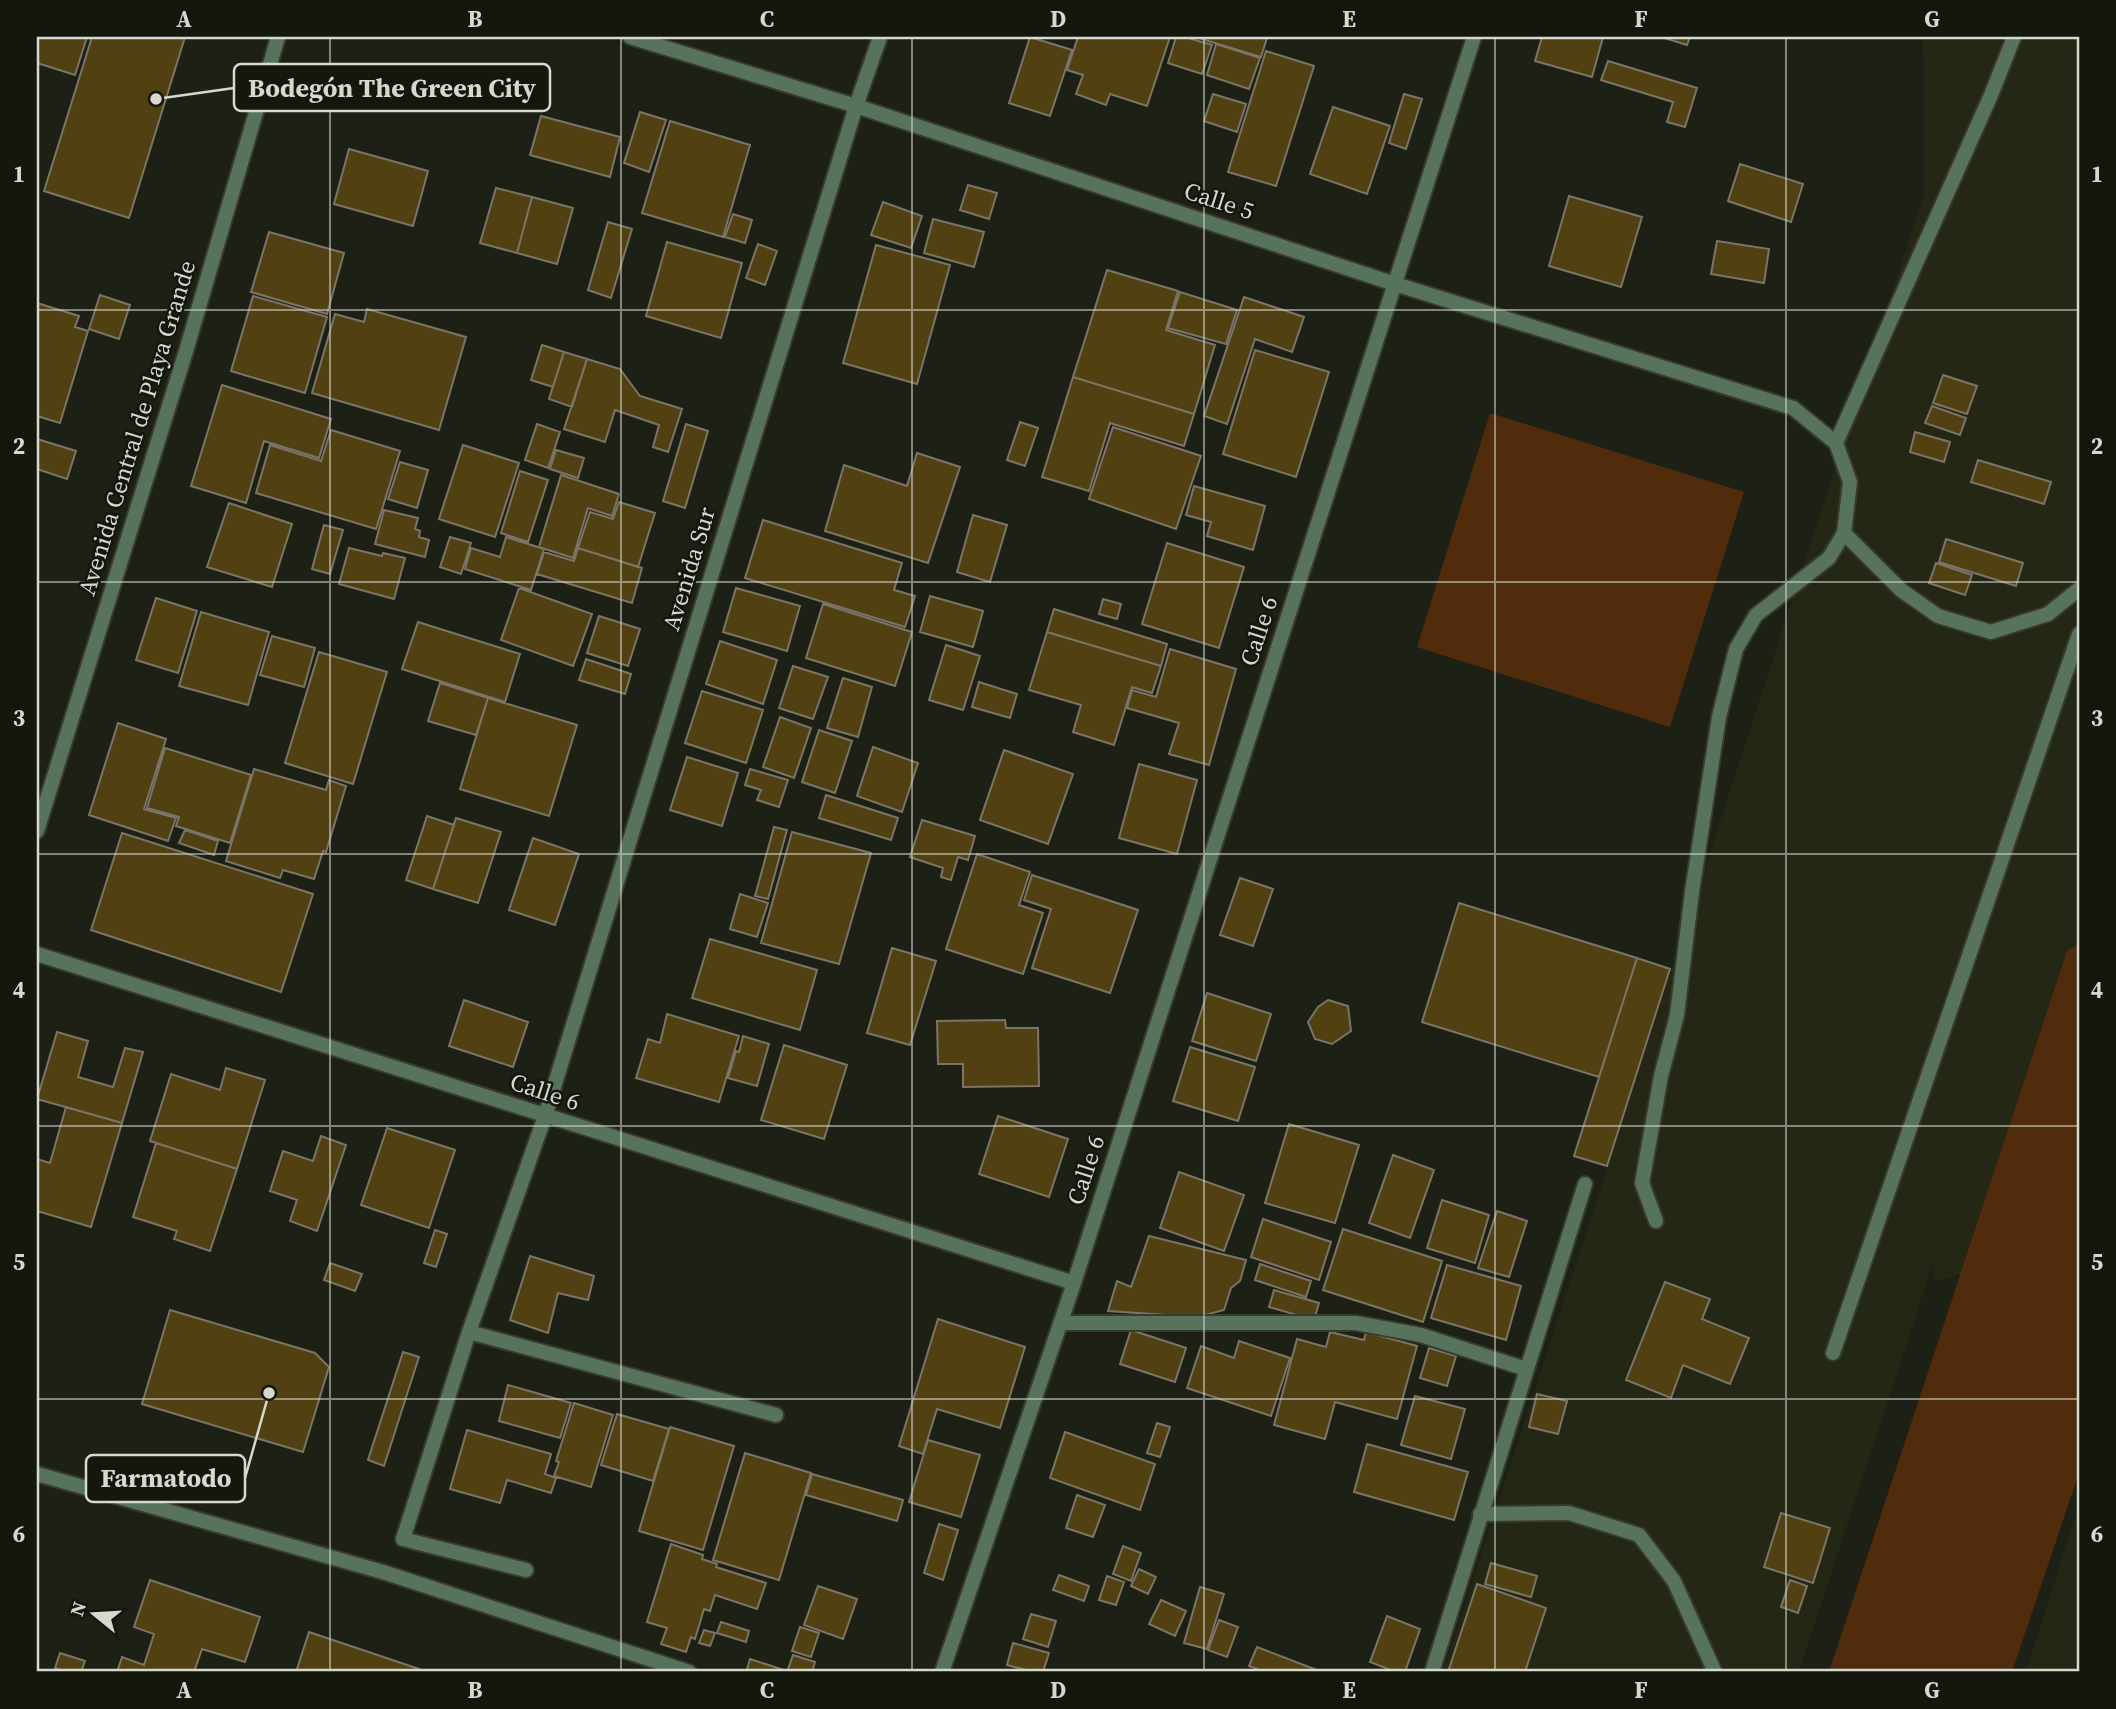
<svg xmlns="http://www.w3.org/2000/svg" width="2116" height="1709" viewBox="0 0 2116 1709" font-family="'Source Serif 4',serif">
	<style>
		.built { fill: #232714 }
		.green { fill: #502c0d }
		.building { fill: #504012; stroke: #7a7566; stroke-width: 2 }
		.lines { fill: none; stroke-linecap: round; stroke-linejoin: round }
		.service-casing { stroke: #373a2e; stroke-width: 18 }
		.minor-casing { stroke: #373a2e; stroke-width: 18 }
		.service { stroke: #57735c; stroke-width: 14 }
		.minor { stroke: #57735c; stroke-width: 14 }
		.grid { fill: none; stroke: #d7d9d1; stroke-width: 2; stroke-opacity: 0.55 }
		.labels { text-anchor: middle; stroke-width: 5; stroke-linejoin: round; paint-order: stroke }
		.street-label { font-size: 24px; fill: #d7d9d1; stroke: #14170b }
		.leader { fill: none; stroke: #d7d9d1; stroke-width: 2.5 }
		.callout-dot { fill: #d7d9d1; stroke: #14170b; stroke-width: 2.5 }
		.callout { fill: #14170b; stroke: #d7d9d1; stroke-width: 2.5 }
		.callout-label { font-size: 26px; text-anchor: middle; font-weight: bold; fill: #d7d9d1 }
		.neatline { fill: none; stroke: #d7d9d1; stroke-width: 2.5 }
		.grid-label { font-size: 23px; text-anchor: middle; font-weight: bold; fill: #d7d9d1 }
	</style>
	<rect width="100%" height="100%" fill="#1d2014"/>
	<!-- built -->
	<path class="built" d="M1923 37H2079V1245L1934 1281 1933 1263 1799 1672H1443L1924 195Z
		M2079 1505V1672H2026Z"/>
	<!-- green -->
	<path class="green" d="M1490 413 1744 492 1670 727 1417 647Z
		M2079 944V1473L2012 1672H1829L2067 951Z"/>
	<!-- building -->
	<path class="building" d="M37 37H87L75 75 37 63Z
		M92 37H185L129 218 44 191Z
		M1030 37 1072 50 1050 116 1009 103Z
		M1078 37H1170L1147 106 1110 94 1106 105 1076 94 1083 75 1067 70Z
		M1176 37H1185L1212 45 1202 74 1168 63Z
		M1195 37H1264L1267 38 1261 57Z
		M1542 37H1603L1592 77 1535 61Z
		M1661 37H1690L1687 45Z
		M1216 44 1260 58 1249 89 1207 75Z
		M1266 51 1314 66 1276 186 1228 172Z
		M1608 61 1697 88 1685 127 1667 122 1673 102 1601 80Z
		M1213 94 1246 104 1237 132 1204 121Z
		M1404 94 1422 99 1406 149 1389 143Z
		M1333 107 1390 126 1367 194 1310 174Z
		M640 112 666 120 649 172 624 163Z
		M541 116 620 137 610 177 530 155Z
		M670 121 750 145 723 237 642 213Z
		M349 149 428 171 413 226 334 204Z
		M1740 164 1803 184 1791 222 1728 201Z
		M968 185 997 193 989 219 960 210Z
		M496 188 532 197 517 253 480 243Z
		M1569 196 1642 217 1621 287 1549 266Z
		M532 197 573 208 557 264 517 253Z
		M883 202 922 216 911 248 871 235Z
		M733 214 752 220 745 243 725 237Z
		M933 219 984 232 974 267 924 253Z
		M608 222 632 229 611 298 588 290Z
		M269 232 344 253 327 314 251 292Z
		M1717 241 1769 249 1764 283 1711 274Z
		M667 242 742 263 721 338 646 316Z
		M758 244 777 251 765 285 746 278Z
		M876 245 950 265 917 384 843 363Z
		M1107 270 1178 291 1166 330 1215 345 1194 414 1073 377Z
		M1180 292 1237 310 1226 344 1168 328Z
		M100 295 130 305 119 339 89 329Z
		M253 296 327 317 305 393 231 371Z
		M1244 297 1304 317 1292 352 1255 339 1227 424 1204 416Z
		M37 303 79 316 75 327 88 331 60 423 37 416Z
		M367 309 466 337 439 430 312 393 335 314 364 322Z
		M542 345 564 352 553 387 531 380Z
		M1255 350 1329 372 1296 477 1223 454Z
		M564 352 587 359 572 407 549 399Z
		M587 359 620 369 640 396 682 409 668 452 653 447 659 425 615 410 605 442 564 429Z
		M1943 375 1977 386 1967 414 1933 403Z
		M1073 377 1194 414 1184 446 1110 423 1089 491 1042 477Z
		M222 385 331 419 319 458 264 441 246 503 191 486Z
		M1932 406 1966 418 1960 435 1925 423Z
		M1020 422 1038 428 1025 466 1007 460Z
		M537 424 560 432 548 468 525 460Z
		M686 424 708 431 685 508 663 501Z
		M1113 427 1201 456 1176 529 1089 499Z
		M331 430 400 451 376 529 256 493 270 445 321 461Z
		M1915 432 1950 442 1944 462 1910 452Z
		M37 439 76 451 67 479 37 469Z
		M463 445 519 463 495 537 439 519Z
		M556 450 584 458 578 478 550 469Z
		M917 453 960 467 928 563 825 531 844 465 907 486Z
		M1978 460 2051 482 2044 504 1971 482Z
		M400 462 428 470 417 508 388 499Z
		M520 471 548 480 528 542 501 533Z
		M561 475 619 494 612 516 588 508 573 558 539 547Z
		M1194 486 1265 506 1253 550 1207 536 1211 522 1186 515Z
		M619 502 655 513 638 567 578 548 590 512 613 519Z
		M229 503 292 524 272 587 207 567Z
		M384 510 418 518 415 529 420 531 419 537 429 540 425 557 375 544Z
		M973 515 1007 525 990 582 957 572Z
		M763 520 902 563 894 590 915 596 905 627 745 578Z
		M324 525 343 530 330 574 312 569Z
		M450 537 471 543 461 574 440 567Z
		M506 537 544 549 531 590 465 569 471 548 500 557Z
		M1946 539 2023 563 2016 586 1939 562Z
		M1167 543 1244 567 1219 648 1142 624Z
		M349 548 382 556 383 553 405 558 394 599 339 584Z
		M578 548 642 568 632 603 537 574 544 552 574 561Z
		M1936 563 1972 575 1965 595 1929 583Z
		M519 588 592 614 573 666 501 640Z
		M736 588 800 606 787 651 723 632Z
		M930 596 983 611 973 647 920 632Z
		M156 598 197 611 178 673 136 660Z
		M1103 599 1121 604 1117 619 1099 614Z
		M823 604 912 632 895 686 806 658Z
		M1054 609 1167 644 1161 666 1047 632Z
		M201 612 269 632 248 705 179 686Z
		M599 616 640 629 628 666 587 653Z
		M418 622 520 654 505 702 402 669Z
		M1047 632 1161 666 1152 693 1132 687 1114 745 1073 732 1081 705 1029 690Z
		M272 636 315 648 304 687 260 675Z
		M720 641 777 660 763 704 706 684Z
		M946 645 980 656 963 710 929 700Z
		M1170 649 1236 669 1209 765 1169 754 1179 723 1127 708 1132 690 1156 697Z
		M319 652 387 672 353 784 285 763Z
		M586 659 631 674 625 694 579 680Z
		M793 666 828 677 813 719 779 708Z
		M843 678 872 687 858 737 827 728Z
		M979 682 1017 694 1010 718 972 707Z
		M440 683 488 698 476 735 428 721Z
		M702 691 763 710 746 763 685 743Z
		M488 698 577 725 549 816 460 789Z
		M780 717 811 728 794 778 763 767Z
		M118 723 166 739 144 809 176 818 168 841 89 815Z
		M819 730 852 741 835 793 802 782Z
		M873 747 918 763 902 812 857 796Z
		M165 748 251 775 230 843 176 826 179 817 147 808Z
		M1004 750 1073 774 1048 844 980 820Z
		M687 757 738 773 722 826 670 810Z
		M1139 764 1197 780 1177 854 1119 838Z
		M254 769 326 790 329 780 346 786 326 852 323 851 314 879 283 870 280 878 226 861Z
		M750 769 788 780 779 807 757 800 761 790 745 785Z
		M826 795 898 818 891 840 819 818Z
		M427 816 454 825 433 889 406 880Z
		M456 818 501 832 478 903 433 889Z
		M922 820 975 836 968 860 958 857 951 880 941 877 943 868 910 857Z
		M774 827 787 830 768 899 755 896Z
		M185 830 218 841 214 855 179 843Z
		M792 832 871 853 839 964 761 943Z
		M122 833 313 894 281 992 91 930Z
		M533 838 579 854 555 925 509 910Z
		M977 854 1030 872 1019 905 1043 913 1023 974 946 949Z
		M1032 875 1138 910 1110 993 1032 968 1051 909 1024 900Z
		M1240 878 1273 889 1253 946 1220 935Z
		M740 894 768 903 757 937 730 929Z
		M1459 903 1637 958 1599 1077 1422 1022Z
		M710 939 817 970 800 1030 692 998Z
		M892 948 936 961 910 1045 867 1033Z
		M1637 958 1670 969 1607 1166 1574 1156Z
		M1207 993 1271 1014 1256 1061 1192 1041Z
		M464 1000 528 1022 513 1067 449 1046Z
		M1328 1000 1348 1006 1351 1031 1332 1044 1315 1039 1308 1022 1318 1007Z
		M667 1014 739 1036 719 1102 636 1078 648 1039 660 1043Z
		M1005 1020 1006 1028H1038L1039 1086 963 1087V1064H938L937 1021Z
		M57 1032 88 1041 78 1077 113 1087 125 1048 143 1052 122 1123 37 1099Z
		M743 1036 769 1044 757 1086 728 1078 736 1051 739 1052Z
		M784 1045 847 1065 824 1139 761 1120Z
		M1190 1047 1255 1067 1238 1121 1173 1101Z
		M226 1068 265 1080 237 1169 150 1141 171 1074 220 1090Z
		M66 1107 122 1123 91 1227 37 1211V1159L50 1163Z
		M998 1116 1068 1139 1049 1197 979 1174Z
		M1289 1124 1359 1145 1335 1223 1265 1203Z
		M387 1128 455 1150 429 1228 361 1205Z
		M321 1136 346 1145 317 1231 290 1221 297 1200 270 1191 283 1151 313 1161Z
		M156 1143 237 1169 210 1251 174 1239 177 1231 133 1217Z
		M1393 1155 1434 1170 1410 1238 1369 1223Z
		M1179 1172 1244 1195 1224 1251 1160 1228Z
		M1442 1200 1489 1215 1475 1263 1427 1248Z
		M1497 1211 1527 1221 1509 1277 1478 1268Z
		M1263 1219 1331 1242 1319 1280 1251 1257Z
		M1343 1229 1442 1261 1423 1322 1323 1290Z
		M435 1230 447 1234 436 1267 424 1263Z
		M1149 1236 1246 1260 1240 1281 1231 1288 1224 1310 1197 1317 1108 1311 1117 1281 1131 1287Z
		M530 1256 594 1276 588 1300 558 1293 548 1333 510 1320Z
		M330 1263 362 1274 355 1291 324 1280Z
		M1260 1264 1311 1281 1306 1297 1255 1280Z
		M1447 1265 1521 1286 1506 1340 1431 1318Z
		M1665 1282 1710 1299 1702 1319 1749 1338 1730 1384 1683 1365 1671 1398 1626 1380Z
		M1274 1290 1319 1303 1314 1320 1269 1307Z
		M170 1310 315 1353 329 1367 303 1452 142 1404Z
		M938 1319 1025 1347 1000 1428 937 1409 923 1454 899 1446Z
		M1131 1330 1186 1348 1175 1382 1120 1364Z
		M1330 1332 1364 1340 1366 1332 1417 1346 1397 1419 1335 1402 1325 1439 1274 1425 1297 1339 1326 1347Z
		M1239 1341 1290 1358 1271 1416 1187 1388 1201 1346 1234 1358Z
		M1429 1348 1456 1356 1447 1386 1420 1378Z
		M403 1352 419 1357 384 1466 368 1460Z
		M508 1385 571 1403 560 1438 499 1421Z
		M1537 1394 1567 1401 1558 1434 1529 1427Z
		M1415 1396 1465 1409 1451 1459 1401 1445Z
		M574 1403 613 1415 591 1487 554 1476 559 1462 556 1461Z
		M617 1414 669 1429 653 1481 601 1465Z
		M1157 1423 1170 1427 1160 1457 1147 1453Z
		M670 1427 734 1446 703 1550 639 1531Z
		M467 1430 551 1454 545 1474 556 1478 551 1493 507 1480 500 1503 450 1489Z
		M1065 1432 1155 1464 1140 1510 1050 1478Z
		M928 1440 980 1455 961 1517 909 1502Z
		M1367 1444 1468 1472 1454 1520 1354 1492Z
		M745 1453 811 1473 779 1580 713 1560Z
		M812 1474 903 1500 897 1521 806 1495Z
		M1077 1495 1105 1505 1093 1537 1066 1528Z
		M1781 1513 1830 1528 1813 1583 1764 1567Z
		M939 1524 958 1530 943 1580 924 1573Z
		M671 1544 703 1555 702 1559 717 1564 716 1567 766 1583 757 1609 715 1595 710 1611 704 1609 695 1639 691 1637 686 1652 661 1644 667 1628 647 1622Z
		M1123 1546 1141 1553 1131 1581 1113 1574Z
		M1491 1563 1537 1576 1531 1597 1485 1584Z
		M1139 1569 1156 1577 1148 1594 1131 1586Z
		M1059 1575 1089 1586 1084 1601 1053 1590Z
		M1107 1576 1124 1582 1116 1605 1099 1600Z
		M150 1580 260 1617 245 1662 202 1649 194 1672H117L122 1657 144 1665 154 1634 134 1627Z
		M1790 1580 1807 1586 1798 1613 1781 1607Z
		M1477 1584 1546 1608 1525 1672H1448Z
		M818 1586 857 1599 843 1639 804 1625Z
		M1200 1587 1224 1594 1207 1649 1184 1643Z
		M1161 1600 1186 1611 1175 1636 1149 1624Z
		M1031 1614 1056 1621 1048 1647 1023 1639Z
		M1387 1616 1420 1629 1405 1672H1396L1370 1662Z
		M1219 1620 1238 1627 1227 1657 1208 1650Z
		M721 1622 749 1631 746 1642 717 1633Z
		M800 1627 819 1633 811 1657 792 1651Z
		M704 1630 715 1633 710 1646 699 1643Z
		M309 1632 419 1669 418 1672H296Z
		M1013 1643 1049 1653 1043 1672H1034L1007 1665Z
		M1257 1647 1322 1672H1265L1249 1666Z
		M60 1653 85 1661 81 1672H68L55 1668Z
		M793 1655 815 1662 812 1672H787Z
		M750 1659 784 1670V1672H759L747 1669Z"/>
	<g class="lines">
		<defs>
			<path id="service" d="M1836 443 1991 95 2014 37
				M1844 533 1901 590 1938 616 1991 632 2048 614 2079 589
				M1656 1221 1642 1183 1661 1076 1677 1015 1692 892 1719 717 1736 649 1756 615 1829 558 1844 533 1850 482 1836 443 1793 408
				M469 1332 776 1415
				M1833 1353 2079 634
				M1480 1514 1569 1513 1639 1535 1674 1581 1714 1670
				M403 1539 526 1570"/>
			<path id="minor" d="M630 37 856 106 1395 284 1793 408
				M37 831 186 351 278 37
				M37 954 1074 1283 1474 37
				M1060 1323H1356L1421 1335 1526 1369
				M37 1474 383 1572 689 1672
				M403 1539 469 1332 545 1116 856 106 880 37
				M942 1672 1074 1283
				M1432 1672 1585 1184"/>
		</defs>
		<!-- service casing -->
		<use href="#service" class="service-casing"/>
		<!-- minor casing -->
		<use href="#minor" class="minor-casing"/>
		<!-- service -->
		<use href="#service" class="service"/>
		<!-- minor -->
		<use href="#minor" class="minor"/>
	</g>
	<!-- grid -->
	<path class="grid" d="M330 37V1672M621 37V1672M912 37V1672M1204 37V1672M1495 37V1672M1786 37V1672M37 310H2079M37 582H2079M37 854H2079M37 1126H2079M37 1399H2079"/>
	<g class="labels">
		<!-- street labels -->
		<g class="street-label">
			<text transform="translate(1219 201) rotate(18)" y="8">Calle 5</text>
			<text transform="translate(137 428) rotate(-73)" y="8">Avenida Central de Playa Grande</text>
			<text transform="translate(689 569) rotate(-73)" y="8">Avenida Sur</text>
			<text transform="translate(1259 631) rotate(-72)" y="8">Calle 6</text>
			<text transform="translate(545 1092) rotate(18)" y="8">Calle 6</text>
			<text transform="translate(1086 1170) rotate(-72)" y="8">Calle 6</text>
		</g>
	</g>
	<!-- callouts -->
	<path class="leader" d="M156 99L234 88M269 1393L245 1478"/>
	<g class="callout-dot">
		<circle cx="156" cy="99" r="7"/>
		<circle cx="269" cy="1393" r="7"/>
	</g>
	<g class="callout">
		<rect x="234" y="64" width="316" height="47" rx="7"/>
		<rect x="86" y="1455" width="159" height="47" rx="7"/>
	</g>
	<g class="callout-label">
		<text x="392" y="97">Bodegón The Green City</text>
		<text x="166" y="1487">Farmatodo</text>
	</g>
	<!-- border -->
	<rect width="2116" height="1709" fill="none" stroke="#14170b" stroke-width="77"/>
	<!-- north arrow -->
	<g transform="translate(94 1614) rotate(288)" stroke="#14170b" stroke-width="5" paint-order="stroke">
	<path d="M0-5L12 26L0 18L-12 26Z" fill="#d7d9d1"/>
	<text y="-10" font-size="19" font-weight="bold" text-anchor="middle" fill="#d7d9d1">N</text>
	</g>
	<rect x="38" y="38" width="2040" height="1632" class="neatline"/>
	<g class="grid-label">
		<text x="184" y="27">A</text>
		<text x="475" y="27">B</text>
		<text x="767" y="27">C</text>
		<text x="1058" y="27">D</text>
		<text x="1349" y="27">E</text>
		<text x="1641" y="27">F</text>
		<text x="1932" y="27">G</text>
		<text x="19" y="182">1</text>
		<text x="2097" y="182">1</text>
		<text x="19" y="454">2</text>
		<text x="2097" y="454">2</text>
		<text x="19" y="726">3</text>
		<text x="2097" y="726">3</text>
		<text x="19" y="998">4</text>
		<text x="2097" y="998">4</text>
		<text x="19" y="1270">5</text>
		<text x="2097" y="1270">5</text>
		<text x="19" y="1542">6</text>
		<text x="2097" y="1542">6</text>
		<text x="184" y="1698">A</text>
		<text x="475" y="1698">B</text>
		<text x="767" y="1698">C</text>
		<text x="1058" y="1698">D</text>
		<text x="1349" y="1698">E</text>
		<text x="1641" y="1698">F</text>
		<text x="1932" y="1698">G</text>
	</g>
</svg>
